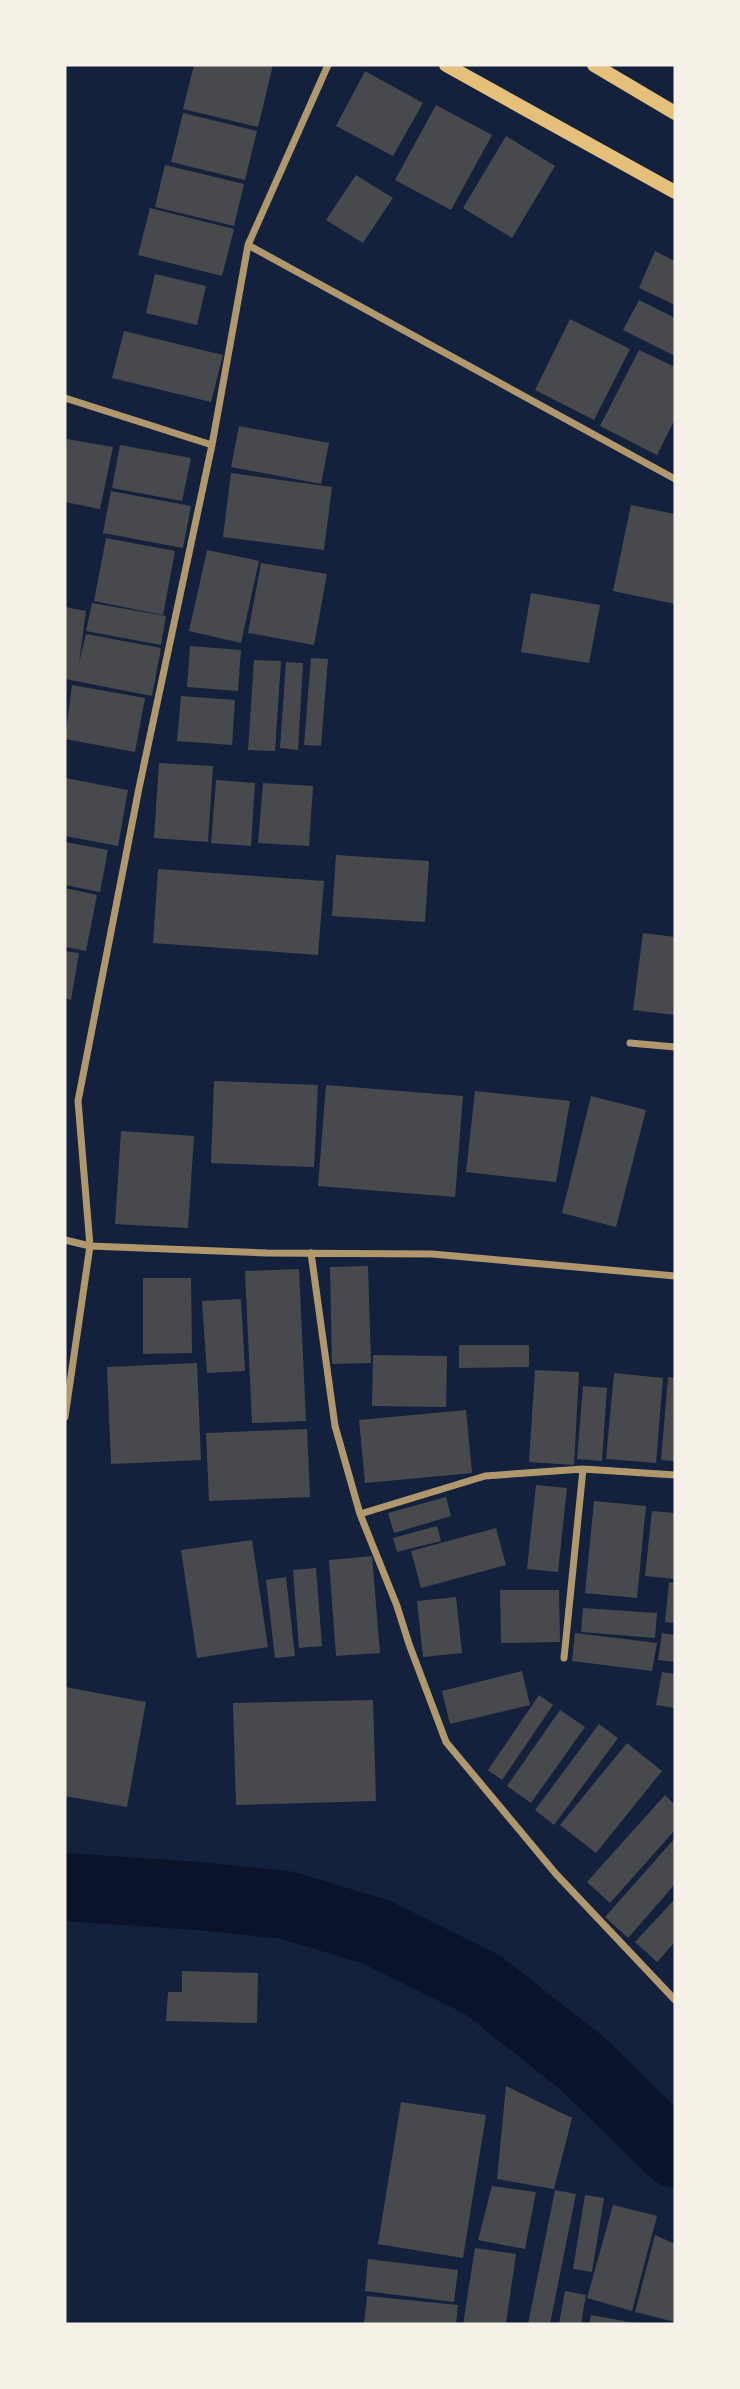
<svg xmlns="http://www.w3.org/2000/svg" width="740" height="2389" viewBox="0 0 740 2389" font-family="Karla,sans-serif">
	<style>
		.lines { fill: none; stroke-linecap: round; stroke-linejoin: round }
		.river { stroke: #0b132b; stroke-width: 68 }
		.building { fill: #48494c }
		.minor { stroke: #b1986c; stroke-width: 7 }
		.secondary { stroke: #e5c07b; stroke-width: 14 }
	</style>
	<rect width="100%" height="100%" fill="#14213d"/>
	<g class="lines">
		<!-- river -->
		<path class="river" d="M65 1887 198 1896 286 1905 376 1932 483 1985 583 2064 675 2154"/>
	</g>
	<!-- building -->
	<path class="building" d="M194 65H273L258 127 183 109Z
		M365 71 423 103 393 156 336 126Z
		M436 105 492 135 451 210 395 180Z
		M183 113 257 131 245 180 171 162Z
		M506 136 555 166 512 238 463 208Z
		M165 165 244 184 234 226 155 207Z
		M356 175 393 198 363 243 326 220Z
		M150 208 234 229 222 276 138 255Z
		M655 251 675 261V305L639 288Z
		M155 274 206 286 197 325 146 313Z
		M639 300 675 318V356L623 330Z
		M570 319 630 349 594 420 535 390Z
		M124 331 223 355 211 402 112 378Z
		M639 350 675 367V419L657 455 600 426Z
		M239 426 329 443 321 484 231 467Z
		M67 439 113 447 100 509 65 502V452Z
		M120 445 191 458 182 501 112 488Z
		M231 473 332 487 324 550 223 537Z
		M111 491 191 506 183 548 103 533Z
		M631 505 675 514V604L613 591Z
		M106 538 175 551 163 615 94 601Z
		M207 550 259 561 241 643 189 631Z
		M261 563 327 574 314 645 248 633Z
		M531 593 600 605 589 663 521 652Z
		M92 603 166 616 161 645 86 631Z
		M65 607 86 611 79 663 86 634 161 648 152 696 65 679Z
		M190 646 241 650 238 691 187 687Z
		M311 658 328 659 321 746 304 745Z
		M254 660 281 661 275 751 248 750Z
		M286 662 303 663 298 750 280 748Z
		M72 685 145 698 135 752 65 739Z
		M181 696 235 700 232 745 177 741Z
		M159 763 213 766 208 842 154 838Z
		M65 778 128 790 118 846 65 836Z
		M216 780 255 783 251 846 211 843Z
		M263 783 313 786 309 846 258 843Z
		M65 842 108 850 100 892 65 885Z
		M336 855 429 861 425 922 332 916Z
		M158 869 324 881 318 955 153 943Z
		M65 888 97 895 86 951 65 947Z
		M643 933 675 937V1015L633 1010Z
		M65 951 79 953 71 1000 65 998Z
		M214 1081 318 1085 314 1167 211 1163Z
		M326 1085 463 1096 455 1197 318 1186Z
		M475 1091 570 1101 556 1182 466 1172Z
		M591 1096 646 1110 616 1227 562 1213Z
		M121 1131 194 1136 188 1228 115 1224Z
		M368 1266 371 1363 332 1364 330 1267Z
		M299 1269 306 1421 252 1423 245 1271Z
		M143 1278H191L192 1353 143 1354Z
		M241 1299 245 1371 207 1373 202 1301Z
		M459 1345H529V1367L459 1368Z
		M373 1355 447 1356 446 1407 372 1406Z
		M197 1363 201 1460 111 1464 107 1367Z
		M535 1370 579 1372 574 1465 529 1462Z
		M614 1373 663 1378 656 1463 606 1459Z
		M668 1377 675 1378V1461L661 1460Z
		M583 1386 607 1388 602 1461 577 1459Z
		M466 1410 472 1473 365 1483 359 1420Z
		M307 1429 310 1497 209 1501 206 1433Z
		M536 1485 567 1488 558 1572 527 1569Z
		M446 1497 451 1516 394 1533 388 1513Z
		M594 1501 646 1506 637 1598 585 1593Z
		M652 1511 675 1513V1579L645 1576Z
		M437 1526 441 1541 397 1552 393 1538Z
		M496 1528 506 1565 421 1588 411 1551Z
		M252 1540 268 1647 197 1658 181 1550Z
		M372 1556 380 1653 336 1656 329 1560Z
		M316 1568 322 1646 299 1648 293 1570Z
		M286 1577 295 1656 275 1658 266 1580Z
		M669 1582 675 1583V1623L665 1622Z
		M500 1590H559L560 1642 501 1643Z
		M456 1597 462 1653 423 1657 417 1601Z
		M583 1608 657 1613 655 1638 581 1632Z
		M575 1633 657 1643 652 1671 572 1661Z
		M662 1633 675 1635V1662L658 1660Z
		M522 1671 530 1705 450 1724 442 1691Z
		M662 1672 675 1674V1708L656 1705Z
		M65 1687 146 1702 127 1807 65 1796Z
		M539 1695 553 1705 502 1780 488 1770Z
		M373 1700 376 1801 236 1805 233 1703Z
		M560 1710 585 1727 531 1803 507 1786Z
		M599 1724 618 1738 554 1825 535 1810Z
		M627 1743 662 1771 596 1853 560 1825Z
		M665 1795 675 1805V1830L610 1903 587 1882Z
		M675 1838V1884L628 1938 605 1917Z
		M675 1899V1942L657 1962 635 1942Z
		M182 1971 258 1973 257 2023 166 2021 168 1992H182Z
		M506 2086 572 2118 554 2189 497 2179Z
		M401 2102 486 2115 463 2258 378 2244Z
		M492 2186 536 2192 525 2249 478 2240Z
		M555 2190 576 2194 550 2324H528Z
		M585 2195 604 2198 592 2272 573 2269Z
		M613 2205 657 2216 632 2311 587 2298Z
		M655 2235 675 2244V2322L635 2312Z
		M475 2248 516 2254 506 2324H463Z
		M368 2259 458 2270 454 2302 365 2291Z
		M565 2291 586 2295 581 2324H559Z
		M367 2296 458 2305 456 2324H364Z
		M591 2315 635 2323V2324H589Z"/>
	<g class="lines">
		<!-- minor -->
		<path class="minor" d="M248 245 675 479
			M65 398 212 445 139 788 78 1101 90 1246 65 1240
			M212 445 248 245 328 65
			M630 1043 675 1047
			M311 1253 335 1426 360 1514 397 1606 409 1644 446 1742 556 1874 675 2000
			M65 1417 90 1246 267 1253 432 1254 675 1276
			M360 1514 485 1476 583 1469 675 1475
			M564 1658 583 1469"/>
		<!-- secondary -->
		<path class="secondary" d="M446 65 675 192
			M594 65 675 113"/>
	</g>
	<!-- border -->
	<rect width="740" height="2389" fill="none" stroke="#f6f1e7" stroke-width="133"/>
</svg>
